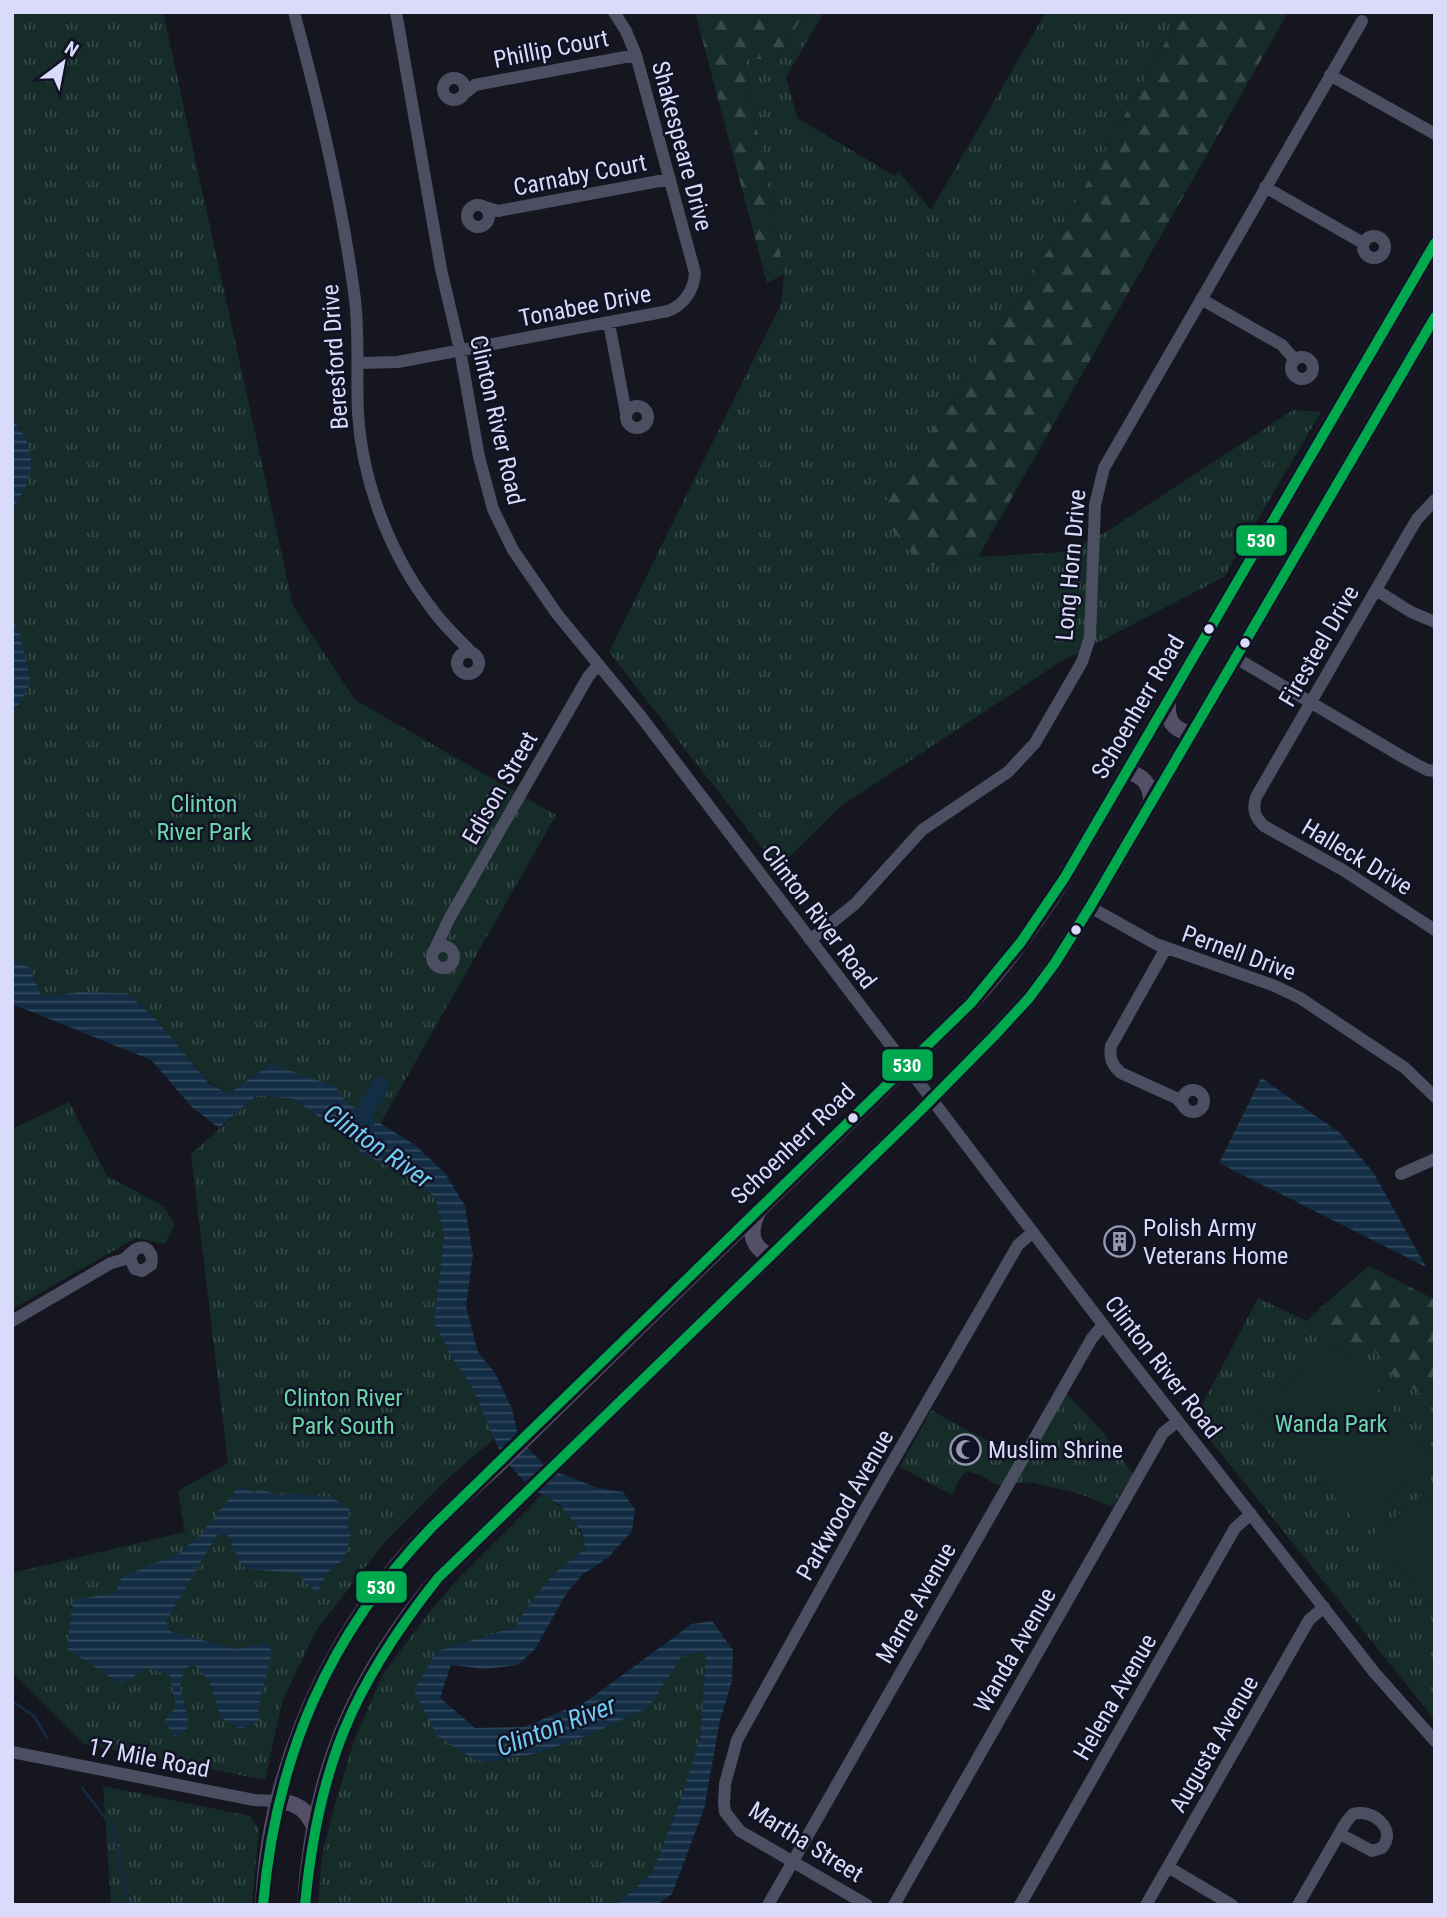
<svg xmlns="http://www.w3.org/2000/svg" width="1447" height="1917" viewBox="0 0 1447 1917" font-family="'Roboto Condensed',sans-serif">
	<style>
		.grass { fill: url(#grass-tufts) }
		.forest { fill: url(#forest-firs) }
		.pitch { fill: #152c29 }
		.water { fill: url(#water-rules) }
		.lines { fill: none; stroke-linecap: round; stroke-linejoin: round }
		.stream { stroke: #132d44; stroke-width: 2.5 }
		.river { stroke: #132d44; stroke-width: 18 }
		.minor { stroke: #4c4e61; stroke-width: 12 }
		.major { stroke: #534f66; stroke-width: 16 }
		.bus-1-casing { stroke: #121225; stroke-width: 16 }
		.bus-1 { stroke: #00a94e; stroke-width: 10 }
		.bus-dot { fill: #dadbfb; stroke: #121225; stroke-width: 2.5 }
		.labels { text-anchor: middle; stroke-width: 5; stroke-linejoin: round; paint-order: stroke }
		.street-label { font-size: 24px; fill: #dadbfb; stroke: #121225 }
		.park-label { font-size: 24px; fill: #6cd5aa; stroke: #121225 }
		.poi-label { font-size: 24px; fill: #dadbfb; stroke: #121225; text-anchor: start }
		.water-label { font-size: 26px; font-style: italic; fill: #72caf2; stroke: #121225 }
		.line-badge { stroke: #121225; stroke-width: 2.5 }
		.badge-label { font-size: 19px; text-anchor: middle; font-weight: bold; fill: #fff }
	</style>
	<defs>
		<pattern id="grass-tufts" width="24" height="20" patternUnits="userSpaceOnUse" patternTransform="scale(1.75)"><rect width="24" height="20" fill="#152c29"/><path d="M3 7l-1-3M5 7V3M7 7l1-3M15 17l-1-3M17 17v-4M19 17l1-3" fill="none" stroke="#364a49"/></pattern>
		<pattern id="forest-firs" width="22" height="20" patternUnits="userSpaceOnUse" patternTransform="scale(1.75)"><rect width="22" height="20" fill="#152c29"/><path d="M5 1l3.5 6h-7zM16 11l3.5 6h-7z" fill="#364a49"/></pattern>
		<pattern id="water-rules" width="6" height="5" patternUnits="userSpaceOnUse" patternTransform="scale(1.75)"><rect width="6" height="5" fill="#132d44"/><path d="M0 2.5h6" fill="none" stroke="#354b60"/></pattern>
	</defs>
	<rect width="100%" height="100%" fill="#161621"/>
	<!-- grass -->
	<path class="grass" d="M12 12H163L293 606 355 700 556 815 380 1124 346 1103 334 1086 270 1064 229 1094 209 1082 154 1017 127 993 78 992 42 997 29 968 12 958V716L31 682 19 633 12 619V509L29 479V448L20 427 12 420Z
		M805 12H824L786 77 797 118 895 176 898 171 931 210 1046 12H1189L1174 27 1055 240 945 410 923 567 978 557 1065 552 1106 532 1293 410 1321 412 1224 577 1060 662 841 806 778 868 609 652 781 304 784 274 744 58 777 59Z
		M257 1095 294 1099 350 1140 362 1154 418 1179 436 1200 444 1236 434 1322 451 1356 473 1389 495 1438 448 1478 384 1543 315 1632 282 1702 265 1780 84 1744 12 1672V1573L185 1532 178 1491 228 1463 191 1154Z
		M69 1102 107 1176 163 1206 175 1224 165 1244 136 1238 12 1309V1129Z
		M1369 1266 1435 1300V1720L1194 1420 1258 1298 1307 1321Z
		M1065 1392 1102 1431 1133 1474 1112 1507 1080 1494 1030 1482 997 1485 980 1475 966 1471 957 1483 952 1495 900 1467 931 1410C954 1422 996 1451 1022 1448 1027 1447 1033 1445 1038 1443Z
		M542 1495C566 1508 581 1523 585 1550 549 1575 538 1590 515 1627L437 1651 414 1690 480 1763 539 1753 594 1733 648 1707 681 1657 698 1652 706 1653 700 1739 680 1801 652 1873 616 1905H318L322 1855 335 1804 354 1741 383 1674 428 1614 455 1582Z
		M103 1786 250 1816 259 1829 252 1905H111Z"/>
	<!-- forest -->
	<path class="forest" d="M695 12H805L777 59H744L784 274 767 283Z
		M1189 12H1288L978 557 923 567 878 513 1055 240 1174 27Z
		M1369 1266 1435 1300V1403L1391 1374 1371 1345 1353 1346 1324 1330 1319 1309Z"/>
	<!-- pitch -->
	<path class="pitch" d="M1336 1343 1435 1459 1358 1524 1259 1409Z
		M1423 1494 1435 1508V1610L1373 1535Z"/>
	<!-- water -->
	<path class="water" d="M12 420C28 433 35 461 28 481 24 491 17 501 12 510L14 465Z
		M12 619 20 634 31 683 12 716Z
		M12 958 29 968 42 997 79 992 127 993 154 1017 209 1083 228 1094 271 1064 335 1086 346 1102 415 1145 445 1173 465 1206 473 1255 466 1306 478 1352 495 1373 512 1409 519 1439 548 1469 598 1488 623 1492 635 1510 632 1531 608 1558 583 1574 568 1591 535 1649 518 1665 485 1669 451 1665 440 1698 475 1728 524 1727 587 1701 692 1624 712 1621 733 1650 732 1681 720 1720 704 1809 672 1894 657 1905H616L652 1873 680 1801 700 1739 706 1653 698 1652 681 1657 649 1707 594 1733 539 1753 480 1763 436 1735 414 1690 437 1651 515 1627C538 1590 549 1575 585 1549L582 1532 560 1505 529 1487 502 1456 473 1389 451 1356 434 1322 444 1236 436 1200 418 1179 362 1154 350 1140 294 1099 257 1095 219 1128 192 1107 151 1060 12 1004Z
		M1261 1078 1339 1132 1373 1172 1426 1267 1219 1163Z
		M238 1487 254 1492 261 1489 280 1496 288 1493 332 1497 350 1510 347 1524 351 1534 344 1559 327 1573 317 1593 297 1573 248 1569 241 1565 227 1534 217 1535 166 1621 171 1632 237 1649 266 1643 272 1652 258 1709 260 1721 240 1729 221 1718 209 1681 194 1664 184 1669 180 1686 188 1719 187 1729 175 1737 164 1721 176 1707 170 1675 147 1668 121 1684 67 1649 73 1600 115 1593 122 1577 180 1553 203 1532Z"/>
	<g class="lines">
		<!-- stream -->
		<path class="stream" d="M12 1701 34 1716 47 1738
			M82 1788 113 1828 128 1901 133 1905"/>
		<!-- river -->
		<path class="river" d="M366 1137 364 1113 380 1086"/>
		<!-- minor -->
		<path class="minor" d="M294 12C319 104 341 197 354 292 360 332 356 373 358 413 362 481 390 555 432 609 443 625 458 638 471 652
			M396 12 441 269 460 350 479 457 493 509 513 550 557 614 639 714 1123 1351 1374 1672 1435 1741
			M1330 75 1435 134
			M443 89a11 11 0 1 1 22 0a11 11 0 1 1-22 0Z
			M464 94 475 85 636 55
			M1265 187 1363 243
			M467 216a11 11 0 1 1 22 0a11 11 0 1 1-22 0Z
			M485 207 498 211 670 179
			M1363 247a11 11 0 1 1 22 0a11 11 0 1 1-22 0Z
			M1201 299 1282 345 1295 360
			M609 323 626 413
			M1291 368a11 11 0 1 1 22 0a11 11 0 1 1-22 0Z
			M359 363 398 362 668 311C684 305 694 290 695 273L636 55 626 31 614 12
			M626 417a11 11 0 1 1 22 0a11 11 0 1 1-22 0Z
			M1435 500 1417 519 1407 536 1256 797C1252 810 1255 817 1264 826L1343 870 1435 930
			M1376 590 1411 612 1435 622
			M457 663a11 11 0 1 1 22 0a11 11 0 1 1-22 0Z
			M1236 658 1401 756 1427 770 1435 771
			M1090 907 1156 944 1275 986 1300 998 1405 1068 1435 1097
			M810 940 855 904 922 830 1008 772 1035 743 1082 662 1090 637 1095 505 1104 468 1362 21
			M432 957a11 11 0 1 1 22 0a11 11 0 1 1-22 0Z
			M1166 948 1111 1046C1109 1058 1112 1065 1121 1073L1176 1098 1184 1106
			M435 949 449 919 588 677 598 665
			M1182 1101a11 11 0 1 1 22 0a11 11 0 1 1-22 0Z
			M1401 1174 1435 1159
			M12 1321 111 1263C115 1262 119 1261 122 1260 128 1257 131 1252 136 1249 148 1243 154 1256 151 1265L142 1271 135 1269 130 1259 133 1252
			M12 1752 254 1800 277 1801
			M1168 1867 1232 1905
			M768 1905 1092 1338 1103 1325
			M867 1905 740 1831 725 1812 724 1803 725 1784 737 1740 870 1501 1018 1245 1033 1232
			M894 1905 1163 1433 1178 1421
			M1020 1905 1235 1528 1251 1514
			M1146 1905 1309 1620 1324 1607
			M1298 1905 1346 1822 1353 1814C1372 1808 1398 1829 1382 1848L1372 1851 1340 1834"/>
		<!-- major -->
		<path class="major" d="M1168 701C1167 721 1172 729 1191 734
			M1126 772C1145 775 1151 786 1151 803
			M758 1212C749 1231 750 1246 770 1256
			M277 1801C298 1803 306 1809 315 1828
			M263 1905C268 1782 319 1659 397 1565 427 1530 460 1499 495 1468L971 1003C1007 964 1037 922 1065 877L1435 243
			M305 1905C313 1774 354 1678 438 1578L919 1112 994 1036 1029 998 1055 963 1090 907 1435 317"/>
		<defs>
			<path id="bus-1" d="M263 1905C276 1756 328 1635 432 1527L971 1003 1021 942 1065 877 1435 243
				M305 1905C318 1767 352 1686 438 1578L919 1112 994 1036 1029 998 1055 963 1090 907 1435 317"/>
		</defs>
		<!-- bus-1 casing -->
		<use href="#bus-1" class="bus-1-casing"/>
		<!-- bus-1 -->
		<use href="#bus-1" class="bus-1"/>
	</g>
	<!-- icons -->
	<defs>
		<symbol id="building-ring" viewBox="-11 -11 22 22"><circle r="9.5" fill="#121225" stroke="#9596af" stroke-width="1.5"/><path d="M-4-6H4V6H1V3H-1V6H-4ZM-2.5-4.3h1.7v1.8h-1.7ZM.8-4.3h1.7v1.8H.8ZM-2.5-1h1.7V.8h-1.7ZM.8-1h1.7V.8H.8Z" fill="#9596af"/></symbol>
		<symbol id="mosque-ring" viewBox="-11 -11 22 22"><circle r="9.5" fill="#121225" stroke="#9596af" stroke-width="1.5"/><path d="M3.5-4.9A6 6 0 1 0 3.5 4.9A5 5 0 1 1 3.5-4.9Z" fill="#9596af"/></symbol>
	</defs>
	<g fill-rule="evenodd">
		<use href="#building-ring" x="1102" y="1224" width="35" height="35"/>
		<use href="#mosque-ring" x="948" y="1432" width="35" height="35"/>
	</g>
	<!-- markers -->
	<g class="bus-dot">
		<circle cx="1209" cy="629" r="6"/>
		<circle cx="1245" cy="643" r="6"/>
		<circle cx="1076" cy="930" r="6"/>
		<circle cx="853" cy="1118" r="6"/>
	</g>
	<g class="labels">
		<!-- street labels -->
		<g class="street-label">
			<text transform="translate(551 49) rotate(-11)" y="8">Phillip Court</text>
			<text transform="translate(682 146) rotate(75)" y="8">Shakespeare Drive</text>
			<text transform="translate(580 175) rotate(-11)" y="8">Carnaby Court</text>
			<text transform="translate(585 306) rotate(-11)" y="8">Tonabee Drive</text>
			<text transform="translate(335 357) rotate(-94)" y="8">Beresford Drive</text>
			<text transform="translate(497 420) rotate(77)" y="8">Clinton River Road</text>
			<text transform="translate(1071 565) rotate(-85)" y="8">Long Horn Drive</text>
			<text transform="translate(1319 646) rotate(-60)" y="8">Firesteel Drive</text>
			<text transform="translate(1138 707) rotate(-60)" y="8">Schoenherr Road</text>
			<text transform="translate(500 788) rotate(-60)" y="8">Edison Street</text>
			<text transform="translate(1357 857) rotate(31)" y="8">Halleck Drive</text>
			<text transform="translate(819 917) rotate(53)" y="8">Clinton River Road</text>
			<text transform="translate(1239 953) rotate(20)" y="8">Pernell Drive</text>
			<text transform="translate(793 1144) rotate(-44)" y="8">Schoenherr Road</text>
			<text transform="translate(1163 1367) rotate(52)" y="8">Clinton River Road</text>
			<text transform="translate(845 1505) rotate(-60)" y="8">Parkwood Avenue</text>
			<text transform="translate(916 1603) rotate(-60)" y="8">Marne Avenue</text>
			<text transform="translate(1015 1650) rotate(-60)" y="8">Wanda Avenue</text>
			<text transform="translate(1115 1697) rotate(-60)" y="8">Helena Avenue</text>
			<text transform="translate(1214 1744) rotate(-60)" y="8">Augusta Avenue</text>
			<text transform="translate(149 1758) rotate(11)" y="8">17 Mile Road</text>
			<text transform="translate(806 1842) rotate(32)" y="8">Martha Street</text>
		</g>
		<!-- park labels -->
		<g class="park-label">
			<text x="204" y="812">Clinton<tspan x="204" dy="28">River Park</tspan></text>
			<text x="343" y="1406">Clinton River<tspan x="343" dy="28">Park South</tspan></text>
			<text x="1331" y="1432">Wanda Park</text>
		</g>
		<!-- poi labels -->
		<g class="poi-label">
			<text x="1143" y="1236">Polish Army<tspan x="1143" dy="28">Veterans Home</tspan></text>
			<text x="988" y="1458">Muslim Shrine</text>
		</g>
		<!-- water labels -->
		<g class="water-label">
			<text transform="translate(378 1146) rotate(35)" y="9">Clinton River</text>
			<text transform="translate(556 1726) rotate(-21)" y="9">Clinton River</text>
		</g>
	</g>
	<g class="line-badge">
		<rect x="1235" y="524" width="53" height="33" rx="7" fill="#00a94e"/>
		<rect x="881" y="1048" width="53" height="34" rx="7" fill="#00a94e"/>
		<rect x="355" y="1570" width="53" height="34" rx="7" fill="#00a94e"/>
	</g>
	<g class="badge-label">
		<text x="1261" y="547">530</text>
		<text x="907" y="1072">530</text>
		<text x="381" y="1594">530</text>
	</g>
	<!-- border -->
	<rect width="1447" height="1917" fill="none" stroke="#dadbfb" stroke-width="28"/>
	<!-- north arrow -->
	<g transform="translate(63 63) rotate(32)" stroke="#121225" stroke-width="5" paint-order="stroke">
	<path d="M0-5L12 26L0 18L-12 26Z" fill="#dadbfb"/>
	<text y="-10" font-size="19" font-weight="bold" text-anchor="middle" fill="#dadbfb">N</text>
	</g>
</svg>
